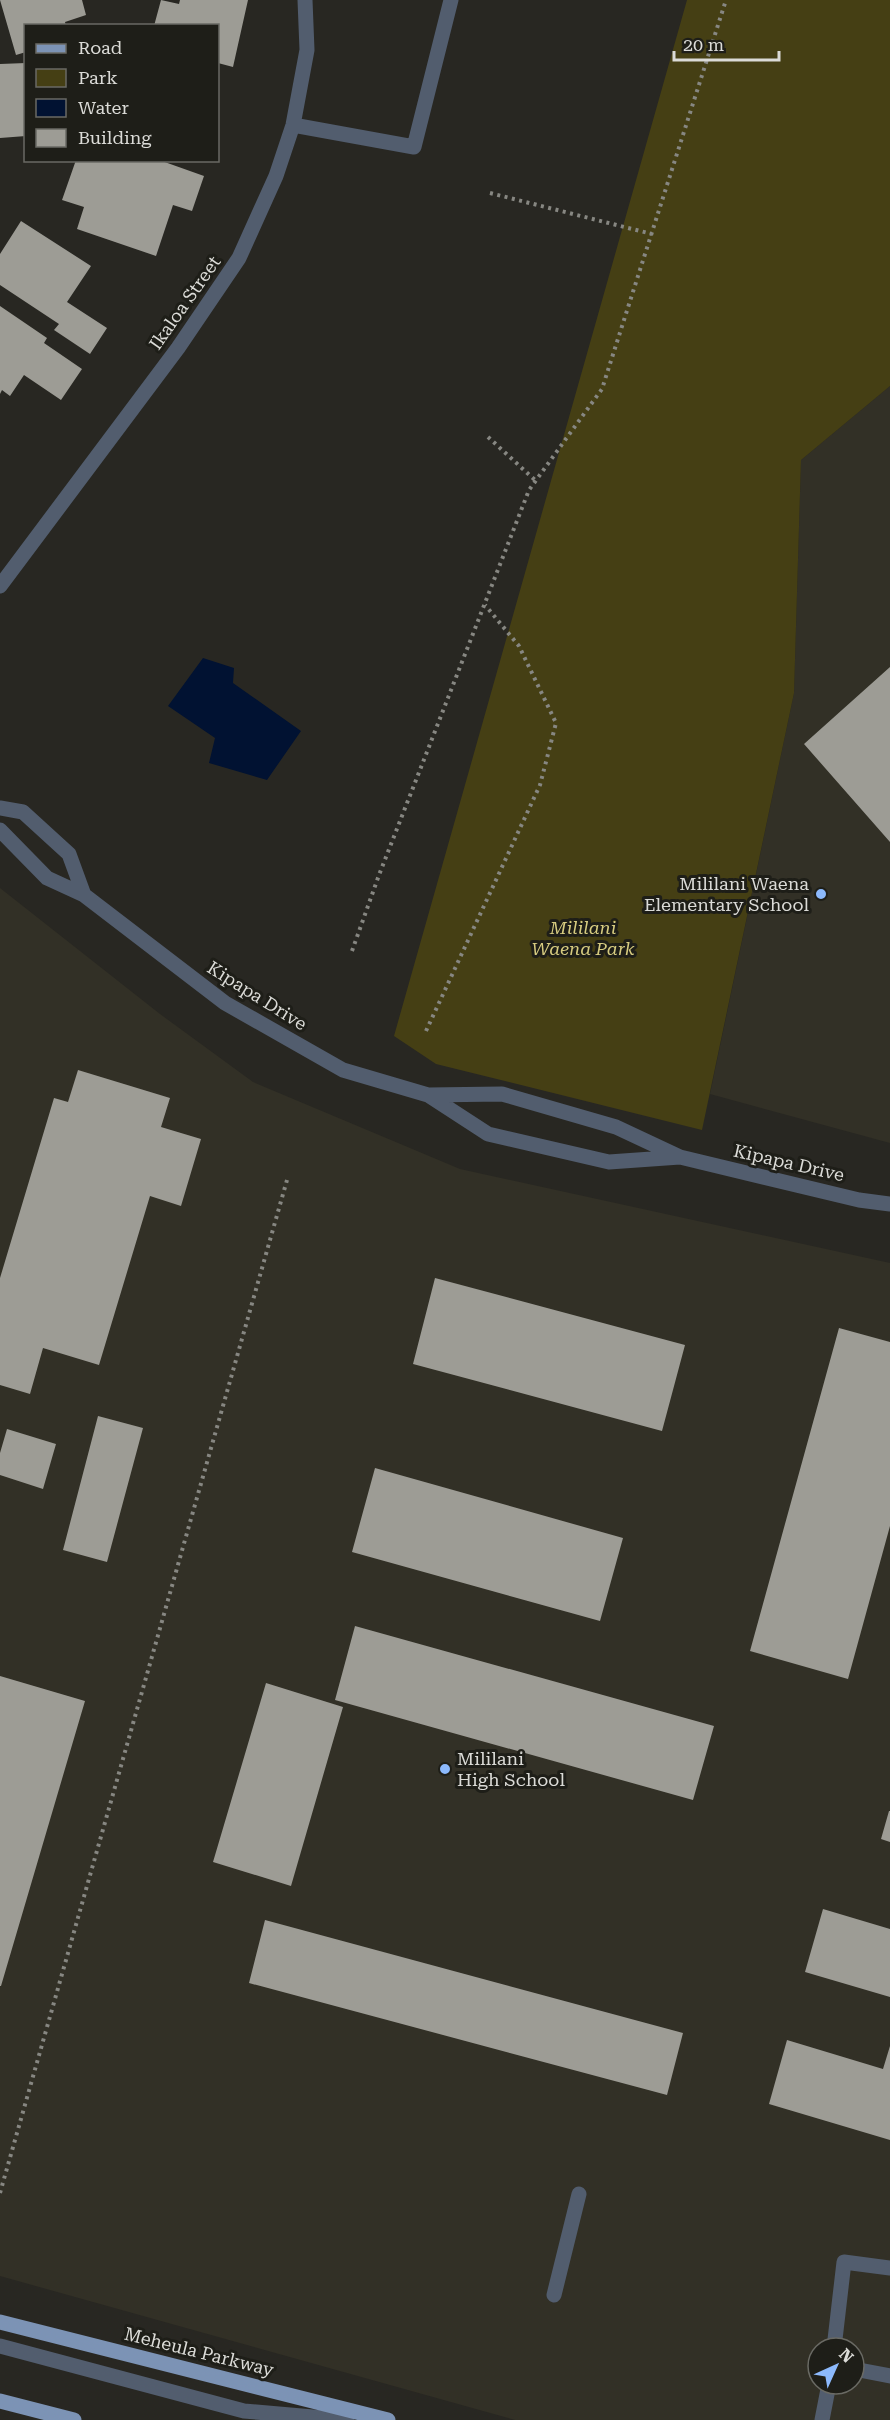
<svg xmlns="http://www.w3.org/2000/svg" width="890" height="2420" viewBox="0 0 890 2420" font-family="'Roboto Serif',serif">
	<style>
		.built { fill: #323026; fill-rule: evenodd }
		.green { fill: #453f14 }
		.water { fill: #011232 }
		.building { fill: #9d9c95 }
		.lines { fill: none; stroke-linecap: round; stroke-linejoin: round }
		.path { stroke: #878782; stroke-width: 4; stroke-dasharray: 3 4.5; stroke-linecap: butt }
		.minor { stroke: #525d6e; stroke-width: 15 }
		.major { stroke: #7c93b5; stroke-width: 15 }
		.poi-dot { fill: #8cb9fc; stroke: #1e1e18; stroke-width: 2 }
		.labels { text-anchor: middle; stroke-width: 6; stroke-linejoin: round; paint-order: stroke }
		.street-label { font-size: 18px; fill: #dbdbd7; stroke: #1e1e18 }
		.poi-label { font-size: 18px; fill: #dbdbd7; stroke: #1e1e18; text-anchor: end }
		.park-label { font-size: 18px; font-style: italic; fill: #d7cc80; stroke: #1e1e18 }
	</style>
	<rect width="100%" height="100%" fill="#282722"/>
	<!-- built -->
	<path class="built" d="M890 386V1143L710 1094 794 693 801 460Z
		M0 888 160 1014 253 1082 460 1169 890 1263V2420H515L0 2276ZM818 2348H854V2384H818Z"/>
	<!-- green -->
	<path class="green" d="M687 0H890V386L801 460 794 693 702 1130 436 1064 394 1036Z"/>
	<!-- water -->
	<path class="water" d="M203 658 234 668 233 683 301 731 267 780 209 763 215 738 168 706Z"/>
	<!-- building -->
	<path class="building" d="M0 0H82L86 15 65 22 66 26H26V52L16 55Z
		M161 0 179 4 180 0H248L233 67 218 63V26H154Z
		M26 63V136L0 138V64Z
		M76 160H159L204 176 192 211 173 205 156 256 77 229 84 207 62 200Z
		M21 221 91 266 67 302 107 328 90 354 54 330 59 324 0 285V254Z
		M0 306 47 338 44 343 82 369 61 400 24 375 10 396 2 390 0 394Z
		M890 667V842L804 744Z
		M78 1070 170 1098 161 1127 201 1139 181 1206 150 1196 99 1365 43 1348 30 1394 0 1385V1278L54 1098 68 1102Z
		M435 1278 685 1345 662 1431 413 1364Z
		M839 1328 890 1342V1526L848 1679 750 1651Z
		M98 1416 143 1428 107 1562 63 1550Z
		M7 1429 56 1444 43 1489 0 1475V1453Z
		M375 1468 623 1538 600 1621 352 1552Z
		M355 1626 714 1726 693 1800 335 1700Z
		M0 1676 85 1701 1 1986H0Z
		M266 1683 343 1707 291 1886 213 1862Z
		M889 1811H890V1842L881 1839Z
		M823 1909 890 1929V1997L805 1972Z
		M265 1920 683 2033 667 2095 249 1983Z
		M787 2040 883 2069 890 2046V2140L769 2104Z"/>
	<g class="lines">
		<!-- path -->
		<path class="path" d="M490 193 652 234
			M488 437 536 481
			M352 951 379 875 529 490 602 389 726 0
			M426 1031 540 785 556 723 519 646 485 605
			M0 2193 287 1180"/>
		<!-- minor -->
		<path class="minor" d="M293 125 414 147 451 0
			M0 586 178 348 239 258 276 176 293 125 307 50 305 0
			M0 808 23 812 69 854 84 895
			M0 830 47 878 84 895 225 1003 343 1070 428 1095 488 1134 609 1162 680 1157
			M428 1095 502 1094 616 1127 680 1157 859 1200 890 1204
			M554 2295 579 2194
			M0 2346 244 2411 347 2420
			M834 2348 844 2262 890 2268
			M854 2369 890 2376
			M822 2420 829 2384"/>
		<!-- major -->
		<path class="major" d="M0 2322 388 2420
			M0 2401 74 2420"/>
	</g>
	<!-- markers -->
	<g class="poi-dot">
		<circle cx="821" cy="894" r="6"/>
		<circle cx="445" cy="1769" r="6"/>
	</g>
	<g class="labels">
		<!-- street labels -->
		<g class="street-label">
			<text transform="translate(185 303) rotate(-55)" y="6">Ikaloa Street</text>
			<text transform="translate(257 996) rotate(32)" y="6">Kipapa Drive</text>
			<text transform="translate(789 1163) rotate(13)" y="6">Kipapa Drive</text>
			<text transform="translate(199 2352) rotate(14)" y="6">Meheula Parkway</text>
		</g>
		<!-- poi labels -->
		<g class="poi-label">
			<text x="809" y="890">Mililani Waena<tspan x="809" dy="21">Elementary School</tspan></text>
			<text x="457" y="1765" text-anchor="start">Mililani<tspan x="457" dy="21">High School</tspan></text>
		</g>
		<!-- park labels -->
		<g class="park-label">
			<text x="583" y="934">Mililani<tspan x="583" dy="21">Waena Park</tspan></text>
		</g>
	</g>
	<!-- legend -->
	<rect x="24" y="24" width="195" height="138" fill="#1e1e18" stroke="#6a6a64" stroke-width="1.5"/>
	<rect x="36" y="44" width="30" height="9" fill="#7c93b5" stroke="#6a6a64" stroke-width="1.5"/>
	<text x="78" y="54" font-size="18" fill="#dbdbd7">Road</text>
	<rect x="36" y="69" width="30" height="18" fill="#453f14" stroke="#6a6a64" stroke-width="1.5"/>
	<text x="78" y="84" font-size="18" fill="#dbdbd7">Park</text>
	<rect x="36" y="99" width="30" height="18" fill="#011232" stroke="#6a6a64" stroke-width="1.5"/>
	<text x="78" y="114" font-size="18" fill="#dbdbd7">Water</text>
	<rect x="36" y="129" width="30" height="18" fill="#9d9c95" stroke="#6a6a64" stroke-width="1.5"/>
	<text x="78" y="144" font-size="18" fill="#dbdbd7">Building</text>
	<!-- north arrow -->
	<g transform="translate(836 2366) rotate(45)"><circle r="28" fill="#1e1e18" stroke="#6a6a64" stroke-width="1.5"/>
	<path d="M0-4.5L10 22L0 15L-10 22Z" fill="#8cb9fc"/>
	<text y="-9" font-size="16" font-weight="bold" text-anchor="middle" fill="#dbdbd7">N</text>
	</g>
	<!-- scale -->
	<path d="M674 51v9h105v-9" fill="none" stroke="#dbdbd7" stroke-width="3"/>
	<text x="683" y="51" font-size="18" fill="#dbdbd7" stroke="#1e1e18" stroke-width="4.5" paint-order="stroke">20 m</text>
</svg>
